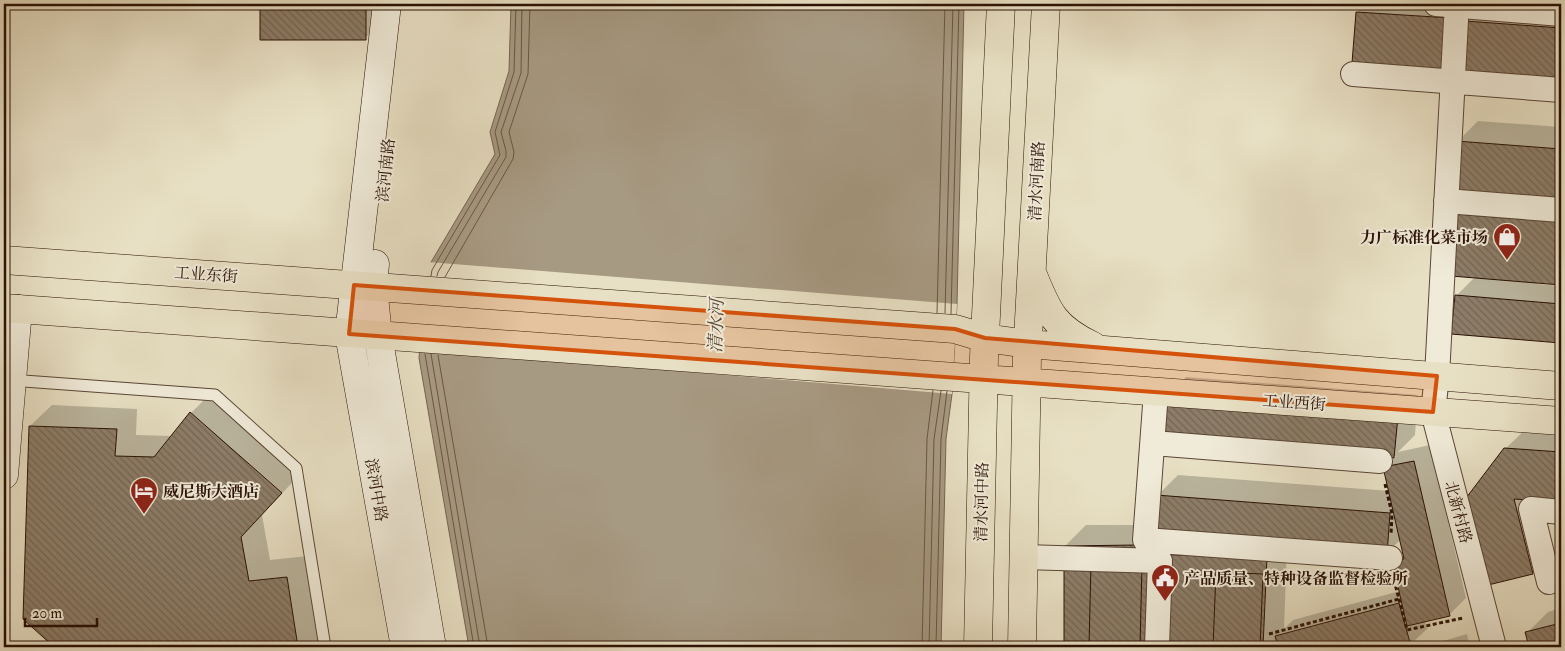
<svg xmlns="http://www.w3.org/2000/svg" width="1565" height="651" viewBox="0 0 1565 651" font-family="'IM FELL Double Pica','Noto Serif SC',serif">
	<style>
		.water { fill: #a79a83; stroke: #756351 }
		.pier { fill: #e8e0c4 }
		.shadow { fill: #0003; fill-rule: evenodd }
		.lines { fill: none; stroke-linecap: round; stroke-linejoin: round }
		.shore { stroke: #685644; stroke-width: 1 }
		.building { fill: url(#building-back-hatch); stroke: #2a1105 }
		.lane-casing { stroke: #5a4535; stroke-width: 13 }
		.street-casing { stroke: #5a4535; stroke-width: 26 }
		.secondary-casing { stroke: #2a1105; stroke-width: 29 }
		.primary-casing { stroke: #2a1105; stroke-width: 29 }
		.path { stroke: #2a1105; stroke-width: 3; stroke-dasharray: 4 2.5; stroke-linecap: butt }
		.lane { stroke: #f0ebd9; stroke-width: 11 }
		.street { stroke: #f0ebd9; stroke-width: 24 }
		.secondary { stroke: #f0ebd9; stroke-width: 28 }
		.primary { stroke: #e8e0c4; stroke-width: 28 }
		.marked { fill: #d5520b; fill-opacity: 0.2; stroke: #d5520b; stroke-width: 4; stroke-linejoin: round }
		.labels { text-anchor: middle; stroke-width: 4; stroke-linejoin: round; paint-order: stroke }
		.street-label { font-size: 16px; fill: #2a1105; stroke: #f0ebd9 }
		.poi-label { font-size: 16px; font-weight: bold; fill: #2a1105; stroke: #f0ebd9; text-anchor: start }
		.water-label { font-size: 18px; font-style: italic; fill: #5c4837; stroke: #f0ebd9 }
	</style>
	<defs>
		<pattern id="building-back-hatch" width="6" height="6" patternUnits="userSpaceOnUse" patternTransform="scale(1.25)"><rect width="6" height="6" fill="#8d7d68"/><path d="M-1 5l2 2M0 0l6 6M5-1l2 2" fill="none" stroke="#736554"/></pattern>
	</defs>
	<rect width="100%" height="100%" fill="#e8e0c4"/>
	<filter id="stains"><feTurbulence type="fractalNoise" baseFrequency=".004" numOctaves="4"/><feColorMatrix values="0 0 0 0 .2 0 0 0 0 .09 0 0 0 0 .02 0 0 0 .5 -.17"/></filter>
	<radialGradient id="worn" r=".72"><stop offset=".6" stop-color="#630" stop-opacity="0"/><stop offset="1" stop-color="#630" stop-opacity=".3"/></radialGradient>
	<!-- water -->
	<path class="water" d="M511 4H964L957 304 952 394 946 439 941 647H469L419 358 427 269 495 154 490 132 509 71Z"/>
	<!-- pier -->
	<path class="pier" d="M428 262 957 304 952 394 417 349 424 269Z"/>
	<!-- shadow -->
	<path class="shadow" d="M261 4H382V22L365 38 261 39Z
		M1259 4H1336L1332 8Z
		M1366 4H1467L1466 22 1483 5 1561 11V77L1463 70 1357 12Z
		M1478 121 1561 127V284L1537 282V284L1561 286V342L1453 333 1456 296 1475 277 1452 275 1457 142Z
		M1186 377 1418 395 1415 435 1398 452 1430 445 1466 598 1449 615 1425 621 1427 629 1410 645 1403 647H1065V546L1086 525H1155L1157 496 1178 475 1390 491 1385 468 1396 456 1162 438 1165 399ZM1401 539 1404 551 1393 562 1400 591 1293 620 1284 629 1287 546 1386 554Z
		M212 392 302 472 262 515 270 560 308 556 321 638 312 647H55L24 619 30 426 52 405 137 409 136 435 172 436 191 413Z
		M1527 428 1561 430V501L1540 499 1554 551 1533 573 1485 585 1505 449Z
		M1561 608V647H1531L1527 633 1548 612Z
		M1467 634 1470 647H1429L1433 644Z"/>
	<g class="lines">
		<!-- shore -->
		<path class="shore" d="M431 276 432 270 500 155 495 132 514 72 516 4
			M437 276 438 272 506 157V151L501 132 521 73 522 4
			M445 277 513 159 514 152 509 132 528 74 530 4
			M937 313 945 4
			M945 313 953 4
			M951 314 959 4
			M425 354 474 647
			M431 354 480 647
			M438 355 488 647
			M922 647 927 439 933 390
			M929 647 934 439 941 391
			M936 647 941 439 947 391"/>
	</g>
	<!-- building -->
	<path class="building" d="M260 4H366V40H260Z
		M1253 4H1333V9Z
		M1356 12 1451 18 1448 69 1352 63Z
		M1465 21 1561 28V78L1461 71Z
		M1456 141 1561 149V201L1452 192Z
		M1456 214 1561 222V285L1451 276Z
		M1455 295 1561 304V343L1451 334Z
		M1164 398 1398 416 1394 458 1160 439Z
		M190 412 282 493 241 537 249 581 287 577 298 647H54L23 619 29 426 117 429 115 456 154 457Z
		M1504 448 1561 452V502L1514 499 1533 574 1484 586 1463 502Z
		M1414 461 1450 616 1407 626 1392 561 1404 559 1383 467Z
		M1156 495 1390 513 1387 555 1153 537Z
		M1137 545V554L1267 557 1263 647H1064V546Z
		M1091 563 1142 564 1140 647H1089Z
		M1216 572 1263 574 1260 647H1213Z
		M1399 603 1411 646 1278 647 1275 636Z
		M1561 623V647H1529L1525 632Z"/>
	<g class="lines">
		<defs>
			<path id="lane" d="M10 380 215 395 296 468 325 647"/>
			<path id="street" d="M1436 4 1561 14
				M1456 20 1437 376 1433 412 1494 647
				M1353 74 1561 90
				M1446 201 1561 210
				M1156 392 1145 540 1390 558
				M1153 443 1380 461
				M1023 557 1160 561 1157 647
				M1549 582 1531 509 1561 512"/>
			<path id="secondary" d="M387 4 349 334 405 647
				M375 264 373 286 378 336 432 647
				M4 475 18 309"/>
			<path id="primary" d="M4 260 955 329 985 338 1028 344 1561 386
				M1033 275C1048 313 1055 328 1093 346
				M4 308 1561 421
				M978 647 984 357 1001 4
				M1022 647 1027 357 1046 4"/>
		</defs>
		<!-- lane casing -->
		<use href="#lane" class="lane-casing"/>
		<!-- street casing -->
		<use href="#street" class="street-casing"/>
		<!-- secondary casing -->
		<use href="#secondary" class="secondary-casing"/>
		<!-- primary casing -->
		<use href="#primary" class="primary-casing"/>
		<!-- path -->
		<path class="path" d="M1385 484 1392 514 1391 534
			M1394 580 1407 630 1463 618
			M1269 634 1399 599"/>
		<!-- lane -->
		<use href="#lane" class="lane"/>
		<!-- street -->
		<use href="#street" class="street"/>
		<!-- secondary -->
		<use href="#secondary" class="secondary"/>
		<!-- primary -->
		<use href="#primary" class="primary"/>
	</g>
	<!-- marked area -->
	<path class="marked" d="M354 285 955 329 985 338 1437 376 1433 412 349 334Z"/>
	<!-- icons -->
	<defs>
		<symbol id="shop-pin" viewBox="-11 -11 22 30"><path d="M0 17L-7.5 6A9.5 9.5 0 1 1 7.5 6Z" fill="#8f2418" stroke="#f0ebd9"/><path d="M-5-2.5h2.3a2.7 3.5 0 0 1 5.4 0H5L5.5 6h-11ZM-1.5-2.5h3a1.5 2.3 0 0 0-3 0Z" fill="#fff"/></symbol>
		<symbol id="hotel-pin" viewBox="-11 -11 22 30"><path d="M0 17L-7.5 6A9.5 9.5 0 1 1 7.5 6Z" fill="#8f2418" stroke="#f0ebd9"/><path d="M-6-4.5h1.5V1H6V5H4.5V3h-9V5H-6ZM-4 0a1.8 1.8 0 1 1 3.6 0ZM.5 0V-2.5h3Q6-2.5 6 0Z" fill="#fff"/></symbol>
		<symbol id="civic-pin" viewBox="-11 -11 22 30"><path d="M0 17L-7.5 6A9.5 9.5 0 1 1 7.5 6Z" fill="#8f2418" stroke="#f0ebd9"/><path d="M-.6-6.5H3V-4.5H.6V-3L4-1V1h2V6H-6V1h2V-1L-.6-3ZM-1.2 2.5V6h2.4V2.5Z" fill="#fff"/></symbol>
	</defs>
	<g fill-rule="evenodd">
		<use href="#shop-pin" x="1491" y="221" width="32" height="43"/>
		<use href="#hotel-pin" x="128" y="475" width="32" height="43"/>
		<use href="#civic-pin" x="1149" y="562" width="32" height="43"/>
	</g>
	<g class="labels">
		<!-- street labels -->
		<g class="street-label">
			<text transform="translate(385 170) rotate(-84)" y="6">滨河南路</text>
			<text transform="translate(1036 181) rotate(-87)" y="6">清水河南路</text>
			<text transform="translate(206 274) rotate(4)" y="6">工业东街</text>
			<text transform="translate(1294 402) rotate(4)" y="6">工业西街</text>
			<text transform="translate(377 490) rotate(80)" y="6">滨河中路</text>
			<text transform="translate(981 502) rotate(-89)" y="6">清水河中路</text>
			<text transform="translate(1459 512) rotate(75)" y="6">北新村路</text>
		</g>
		<!-- poi labels -->
		<g class="poi-label">
			<text x="1488" y="243" text-anchor="end">力广标准化菜市场</text>
			<text x="163" y="497">威尼斯大酒店</text>
			<text x="1184" y="584">产品质量、特种设备监督检验所</text>
		</g>
		<!-- water labels -->
		<g class="water-label">
			<text transform="translate(716 326) rotate(-88)" y="6">清水河</text>
		</g>
	</g>
	<!-- margin -->
	<rect width="1565" height="651" fill="none" stroke="#e8e0c4" stroke-width="20"/>
	<rect x="5" y="5" width="1555" height="641" fill="none" stroke="#2a1105" stroke-width="2.5"/>
	<rect x="10" y="10" width="1545" height="631" fill="none" stroke="#2a1105"/>
	<!-- scale -->
	<path d="M25 618v8h72v-8" fill="none" stroke="#2a1105" stroke-width="2.5"/>
	<text x="32" y="618" font-size="15" fill="#2a1105" stroke="#f0ebd9" stroke-width="4" paint-order="stroke">20 m</text>
	<rect width="100%" height="100%" filter="url(#stains)"/>
	<rect width="100%" height="100%" fill="url(#worn)"/>
</svg>
